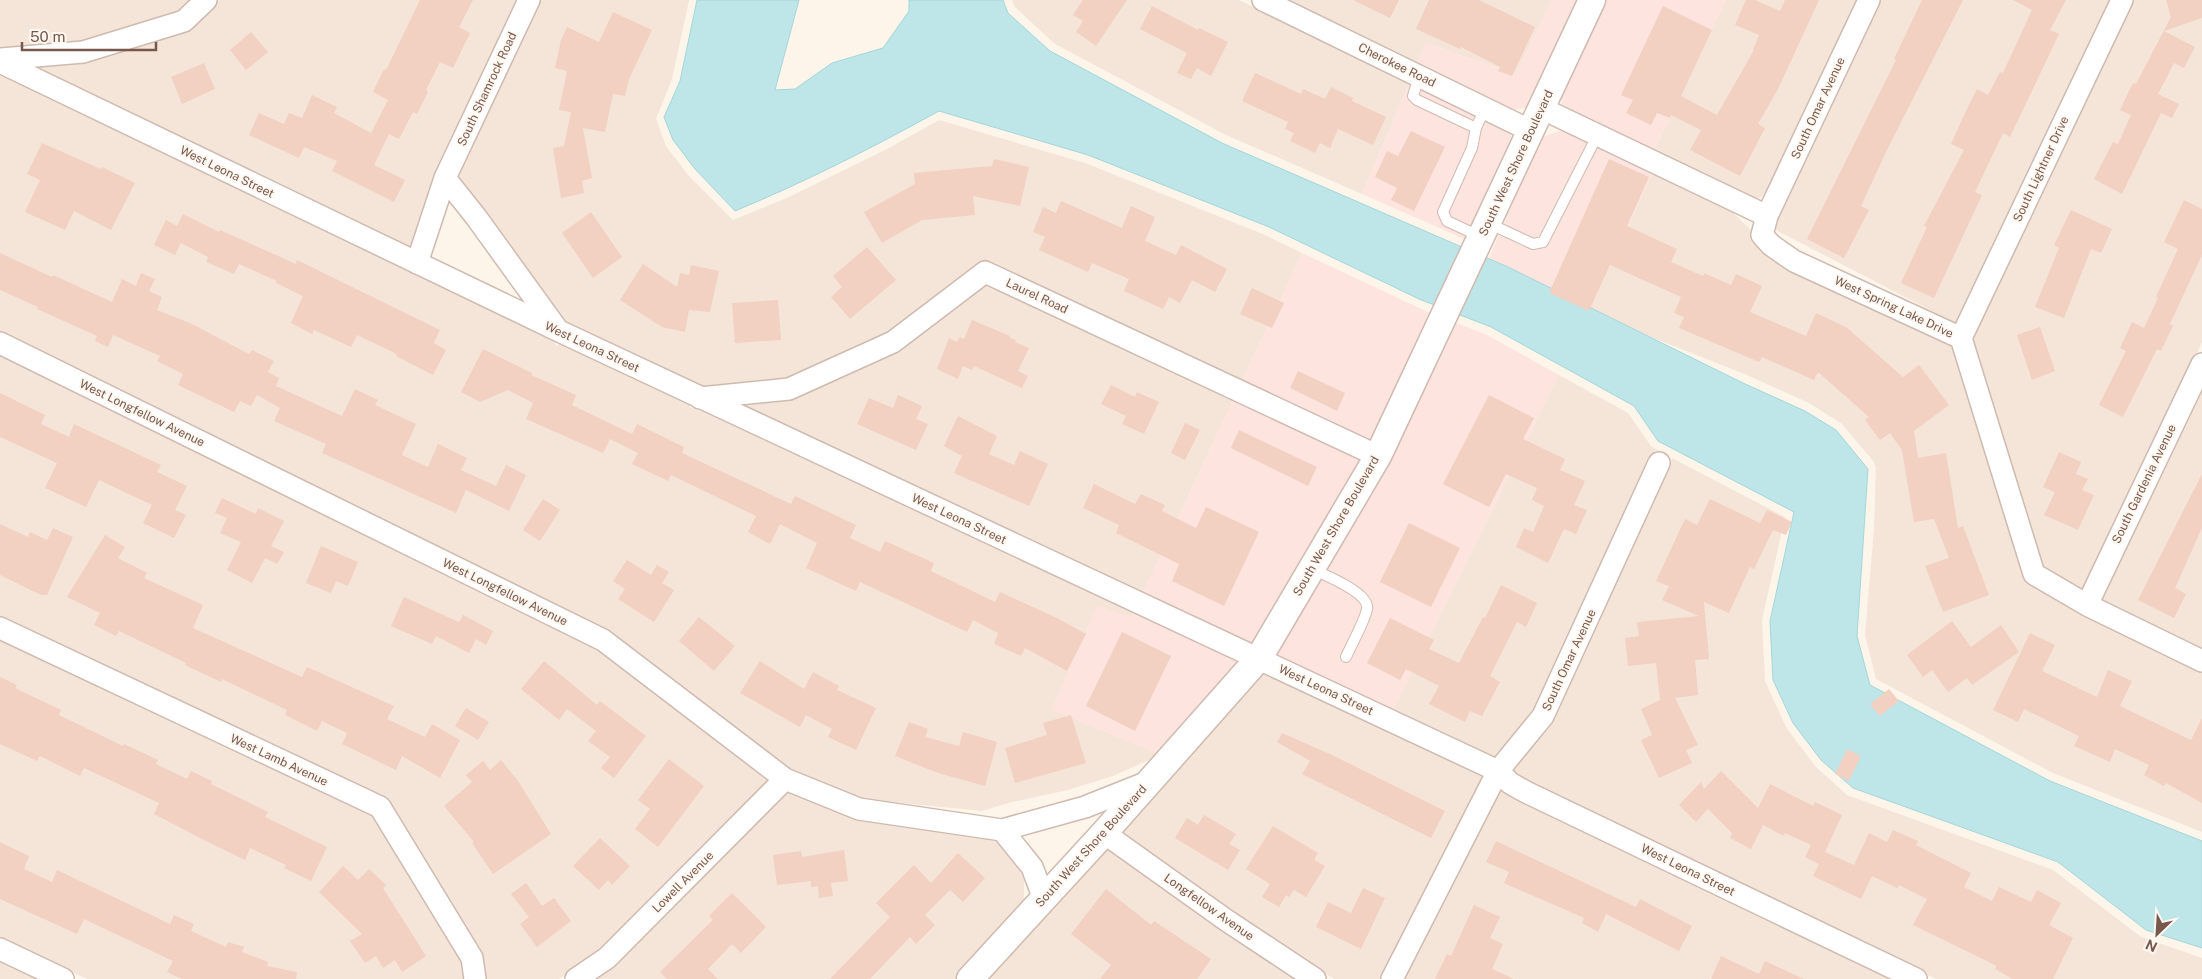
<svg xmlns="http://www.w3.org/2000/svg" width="2202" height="979" viewBox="0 0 2202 979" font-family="'Public Sans',sans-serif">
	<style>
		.residential { fill: #f4e5d8 }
		.commercial { fill: #fde4de }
		.water { fill: #bee5e7; stroke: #a4d6d9 }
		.building { fill: #f2d0c2 }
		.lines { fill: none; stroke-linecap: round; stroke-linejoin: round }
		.service-casing { stroke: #cfbaaf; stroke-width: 12 }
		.minor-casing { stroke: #cfbaaf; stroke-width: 24 }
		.tertiary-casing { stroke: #cfbaaf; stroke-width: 29 }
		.service { stroke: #fff; stroke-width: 10 }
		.minor { stroke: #fff; stroke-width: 21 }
		.tertiary { stroke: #fff; stroke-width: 26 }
		.labels { text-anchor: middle; stroke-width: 4; stroke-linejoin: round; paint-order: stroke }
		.street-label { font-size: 12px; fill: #78584d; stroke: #fff8f1 }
	</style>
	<rect width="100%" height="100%" fill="#fdf4ea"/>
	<!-- residential -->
	<path class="residential" d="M0 0H192L180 12 82 42 0 49Z
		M219 0H519L412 249 32 66 190 28Z
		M539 0H689L672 79 656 119 666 146 688 175 733 220 787 198 889 148 939 120 1085 163 1265 235 1302 253 1242 381 989 263 889 333 787 379 702 387 565 323 456 176Z
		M1012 0H1239L1409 83 1362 194 1226 135 1055 44 1015 7Z
		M1287 0H1552L1516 74 1426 43 1417 63Z
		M1726 0H1859L1769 189 1760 198H1751L1654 151Z
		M1879 0H2111L1957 324 1774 229 1779 213Z
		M2132 0H2202V342L2083 591 2042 567 1971 338Z
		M0 74 553 340 557 346 560 343 690 405V408H697L1135 612 1132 617 1160 755 1113 776 1068 790 1008 803 982 811 862 799 791 770 786 765 785 766 608 631 0 332Z
		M1653 172 1730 210 1753 232 1766 256 1953 345 2025 578 2029 584 2074 611 2202 672V832L2053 773 1876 679 1865 635 1874 529 1876 468 1874 462 1842 424 1809 403 1747 375 1588 312Z
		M985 284 1233 400 1143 593 737 404 792 398Z
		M0 355 598 649 770 781 602 950 559 979H485L384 798 0 616Z
		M1559 375 1628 413 1651 446 1661 452 1655 450 1535 711 1496 758 1393 710Z
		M2202 385V649L2099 600Z
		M1672 458 1785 517 1762 620 1765 681 1786 727 1815 766 1847 795 2053 870 2141 937 2202 958V979H1936L1517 775 1511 769 1551 720Z
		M0 639 373 815 463 963 466 979H87L0 938Z
		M1261 671 1485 776 1381 979H1334L1231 912 1119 830Z
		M1500 787 1521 801 1889 979H1402Z
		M786 791 858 819 995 841 1012 855 1024 879V904L977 958 956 979H592Z
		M1105 846 1220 929 1296 979H983Z
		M0 961 39 979H0Z"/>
	<!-- commercial -->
	<path class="commercial" d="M1552 0H1582L1532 107 1512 110 1417 63 1426 43 1516 74Z
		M1605 0H1726L1654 151 1571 111 1562 104 1561 95Z
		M1409 83 1505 129 1512 137V148L1469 241 1362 194Z
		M1565 129 1653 172 1588 312 1487 263 1540 138Z
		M1302 253 1434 315 1374 442 1242 381Z
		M1451 321 1487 335 1559 375 1393 710 1272 653Z
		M1233 400 1364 461 1255 645 1143 593Z
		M1097 606 1132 617 1135 612 1243 662 1160 755 1051 710Z"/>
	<!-- water -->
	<path class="water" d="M697 0H799L775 90 795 89 832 63 883 48 909 11V0H1003L1008 13 1050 51 1222 143 1508 267 1743 383 1805 411 1836 430 1868 469 1857 636 1870 685 2050 781 2202 841V948L2146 930 2058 862 1853 788 1821 760 1793 723 1773 680 1770 621 1794 512 1658 441 1634 406 1491 327 1419 299 1269 227 1088 155 939 111C872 148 805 182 735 211L695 169 673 140 664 117 680 81Z"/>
	<!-- building -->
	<path class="building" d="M420 0H473L459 27 470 33 453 68 440 62 426 90 428 92 417 114 413 112 399 139 389 134 374 165 405 180 394 202 332 171 337 161 304 147 299 158 249 135 259 113 284 124 289 113 302 118 312 95 337 107 334 113 371 133 388 100 373 92 384 69 386 70Z
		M1083 0H1127L1096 46 1076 32 1083 21 1073 15Z
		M1353 0H1399L1390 18Z
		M1429 0H1479L1535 27 1512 76 1498 71 1500 67 1461 47 1460 49 1416 29Z
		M1746 0H1755L1780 11 1785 0H1819L1778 89 1758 124 1765 128 1740 176 1690 150 1701 130 1671 115 1670 118 1657 113 1651 125 1626 113 1633 100 1621 95 1663 6 1712 30 1681 96 1717 115 1754 50H1753L1759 35 1735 25Z
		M1922 0H1963L1886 152 1861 206 1869 210 1844 258 1807 239 1896 60 1894 59Z
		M2013 0H2066L2050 30 2059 34 2010 137 2003 133 1975 192 1982 195 1934 298 1901 283 1927 227 1924 226 1964 150 1951 144 1965 113 1977 89 1988 95 2000 72 2003 73 2032 10Z
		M2166 0H2202V18L2164 31 2195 47 2184 68 2174 63 2158 94 2179 104 2172 118 2161 113 2122 194 2094 179 2113 142 2118 144 2131 115 2120 110 2133 83 2136 84 2171 17Z
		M1152 6 1198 30 1199 28 1228 42 1211 76 1197 68 1191 79 1177 73 1187 53 1140 29Z
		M613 12 652 30 629 79 625 96 613 94 605 132 583 128 592 178 582 181 584 193 561 198 553 148 564 146 571 112 559 110 567 71 555 68 561 40 567 27 599 42Z
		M251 32 268 52 246 70 230 50Z
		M204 63 215 89 182 104 171 77Z
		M1255 73 1301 94 1303 89 1325 99 1331 87 1353 98 1352 101 1386 117 1373 145 1338 129 1330 148 1320 143 1315 153 1290 141 1294 133 1285 129 1288 122 1242 101Z
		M1411 131 1445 147 1414 211 1391 200 1397 188 1375 177 1387 151 1398 156Z
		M42 143 101 169 102 167 135 183 111 230 74 211 65 230 25 212 40 180 27 174Z
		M994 159 1029 167 1020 206 973 196 975 215 922 220 882 243 864 212 915 184 914 173 992 166Z
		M1609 159 1649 177 1627 226 1677 249 1671 262 1703 276 1704 273 1731 285 1736 274 1762 286 1750 312 1806 336 1816 313 1846 327 1903 377 1919 365 1949 405 1914 431 1918 458 1946 453 1958 528 1963 526 1989 595 1943 612 1925 566 1949 558 1934 519 1914 522 1902 450 1890 433 1880 440 1865 420 1869 417 1818 372 1814 380 1762 357 1759 362 1679 328 1684 317 1674 313 1681 297 1610 265 1589 311 1549 293Z
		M2184 200 2202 209V255L2170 324 2173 326 2161 351 2157 349 2123 417 2099 405 2126 351 2120 348 2132 322 2144 328 2158 298 2156 297 2178 249 2164 242Z
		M1061 201 1122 228 1131 206 1155 217 1145 241 1176 255 1181 245 1227 269 1215 292 1192 280 1180 303 1169 297 1163 309 1124 291 1129 279 1092 263 1088 272 1039 250 1045 237 1033 232 1043 207 1056 213Z
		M2071 210 2112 229 2101 253 2091 249 2064 318 2035 307 2059 248 2054 245Z
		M591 212 622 257 593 278 562 233Z
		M183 214 219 232 220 230 296 264 297 260 440 330 434 343 446 350 433 375 396 356 397 354 357 335 351 347 314 330 312 334 291 323 303 296 276 283 277 281 239 264 234 274 206 262 208 257 181 243 175 255 154 245 166 220 177 226Z
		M867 247 896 280 850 319 831 297 842 287 833 276Z
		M0 253 52 277 53 275 112 302 122 279 136 286 141 273 155 279 149 291 162 297 157 310 192 324 249 354 252 350 274 361 268 372 279 378 276 386 342 416 355 389 378 400 375 405 416 424 402 455 428 467 438 444 467 458 461 470 496 486 506 465 526 475 509 511 466 490 456 513 322 453 326 444 274 421 280 408 257 395 251 406 240 401 234 412 178 385 183 374 157 361 160 356 113 335 108 347 95 341 97 336 37 309 38 307 0 290Z
		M643 264 677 287 680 273 689 275 691 265 719 271 710 312 689 310 685 332 662 327 620 300Z
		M1252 288 1284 303 1272 328 1240 314Z
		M778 300 781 340 735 343 732 303Z
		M972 320 1010 336V338L1016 340 1015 342 1029 348 1018 371 1028 376 1022 388 974 366 972 370 963 366 958 379 937 369 949 338 957 342 960 337 964 339Z
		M2040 327 2055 371 2032 380 2017 335Z
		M483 349 532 373 531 375 576 395 572 405 632 434 637 424 684 447 682 453 791 504 795 496 856 525 850 538 880 552 885 541 934 563 931 571 995 602 1000 592 1057 618 1086 634 1067 671 1025 648 1021 656 994 644 998 633 973 620 967 632 860 582 856 591 806 568 817 543 780 524 770 544 748 532 756 516 671 475 668 481 632 464 638 453 610 439 603 453 526 419 533 403 508 390 480 402 461 392Z
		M1298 371 1345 393 1337 411 1290 388Z
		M1111 385 1135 397 1137 392 1159 402 1144 434 1122 424 1126 416 1101 404Z
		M0 393 45 415 41 424 69 437 74 424 161 465 157 472 187 486 175 510 186 515 174 538 143 523 152 505 99 480 86 507 45 488 57 463 0 437Z
		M898 395 922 406 916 419 928 424 916 450 857 424 869 398 893 408Z
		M1489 395 1534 418 1523 439 1565 459 1560 470 1585 481 1574 505 1587 510 1576 534 1564 529 1548 563 1516 547 1524 528 1533 532 1544 506 1532 500 1537 488 1506 474 1489 507 1443 484Z
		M958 416 997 436 989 454 1014 465 1020 451 1048 464 1029 506 954 473 962 456 944 446Z
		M1185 423 1200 430 1185 460 1171 453Z
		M1239 430 1317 467 1308 486 1231 448Z
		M2059 452 2081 462 2076 474 2088 479 2082 490 2094 495 2078 530 2044 515 2055 492 2043 487Z
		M2202 474V528L2175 588 2186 594 2174 618 2138 600Z
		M1094 484 1135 504 1141 494 1165 505 1162 511 1196 528 1206 507 1259 532 1224 606 1172 581 1179 564 1116 533 1119 525 1083 508Z
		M222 498 256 514 258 508 284 521 271 546 284 552 277 564 265 558 252 583 227 570 241 542 220 533 227 518 215 513Z
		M543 499 560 510 540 541 523 530Z
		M1710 499 1760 523 1767 510 1792 522 1786 535 1773 530 1754 569 1750 567 1729 613 1704 602 1709 659 1695 660 1698 695 1675 698 1698 745 1686 750 1692 763 1659 778 1641 740 1652 735 1641 709 1660 700 1656 663 1628 666 1625 638 1639 636 1637 622 1699 616 1662 600 1669 586 1656 581 1685 519 1697 525Z
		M1409 523 1460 548 1431 607 1380 582Z
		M0 524 28 537 30 532 47 540 53 528 73 537 47 595H41L0 575Z
		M105 535 125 547 118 558 147 573 144 578 203 605 193 628 302 677 307 667 394 706 387 719 425 737 432 724 460 740 440 778 402 756 396 770 342 744 347 733 322 721 317 731 285 715 287 710 222 679 221 682 185 665 186 663 119 631 116 636 94 625 100 613 67 597Z
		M321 546 358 562 348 586 336 581 331 593 306 583Z
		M627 560 651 575 657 565 669 572 662 583 674 590 654 622 618 599 625 589 613 581Z
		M1501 585 1537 603 1526 627 1517 622 1490 676 1500 682 1482 716 1470 711 1465 722 1429 704 1439 686 1406 669 1400 680 1367 663 1390 618 1434 640 1429 649 1459 663 1483 617 1485 618Z
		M404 597 459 622 463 615 493 631 486 645 476 639 469 653 436 636 432 644 391 626Z
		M699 617 735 646 714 671 679 641Z
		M1952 621 1971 647 2001 625 2019 652 1972 685 1967 678 1948 692 1932 670 1923 677 1907 655Z
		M1122 632 1171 656 1135 731 1086 706Z
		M2030 633 2055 645 2042 671 2097 697 2108 670 2132 681 2120 706 2191 740 2202 718V803L2166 783 2164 786 2144 775 2149 765 2115 749 2110 762 2074 746 2079 736 2024 709 2018 722 1993 710Z
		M544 661 597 705 600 701 646 736 614 778 601 768 610 757 588 741 596 731 567 709 559 720 521 689Z
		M760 661 804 689 813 672 839 686 837 690 876 708 856 750 828 737 832 729 806 715 800 727 740 693Z
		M0 677 17 685 15 688 61 710 59 715 123 746 124 744 158 760 156 764 187 779 191 771 212 781 211 784 268 812 265 817 327 847 311 881 284 868 286 865 250 848 245 860 206 841 154 814 159 803 84 768 80 776 40 756 37 761 0 744Z
		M1889 689 1899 701 1880 716 1870 704Z
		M466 708 489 722 478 740 455 726Z
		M1071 715 1086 763 1015 783 1005 748 1047 735 1043 723Z
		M909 722 928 729 925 737 959 746 963 732 997 742 985 786 938 773 895 756Z
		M1282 733 1332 755 1445 811 1431 838 1302 774 1310 761 1277 742Z
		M1847 749 1861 756 1849 781 1835 774Z
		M669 759 704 786 658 847 635 829 650 809 638 800Z
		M501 760 518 781 551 834 493 874 472 843 474 842 444 806 472 782 466 775 483 761 490 770Z
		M1721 771 1758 808 1770 784 1813 806 1815 802 1842 815 1825 852 1854 865 1869 833 1887 842 1893 830 1918 841 1916 845 1971 873 1964 887 1992 901 1999 887 2031 902 2037 890 2061 903 2049 925 2073 938 2053 979H2013L1995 969 1997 966 1913 925 1927 899 1899 885 1897 888 1872 876 1861 899 1813 876 1819 864 1805 857 1811 845 1785 833 1784 836 1763 825 1751 849 1730 838 1732 833 1708 809 1696 822 1679 805 1701 782 1704 789Z
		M1204 815 1236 834 1229 844 1240 850 1228 870 1175 838 1187 818 1198 825Z
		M1273 826 1318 853 1314 860 1325 866 1306 897 1294 890 1289 897 1286 895 1279 907 1262 897 1270 884 1246 869Z
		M600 838 630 866 612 885 608 880 599 890 573 866Z
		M1496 841 1636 907 1640 899 1692 926 1679 951 1606 914 1598 932 1582 923 1584 918 1504 883 1509 872 1486 862Z
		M0 842 29 856 24 869 52 882 57 870 170 924 174 915 194 924 191 931 226 947 228 942 244 947 242 952 268 962 267 966 297 972 296 979H182L167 972 173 961 84 919 77 934 0 899Z
		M844 850 848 881 831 883 833 896 819 898 818 886 811 887V881L777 885 773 855 801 851 802 857Z
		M958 853 985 878 963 902 950 890 925 915 935 925 916 944 910 937 870 979H830L890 917 876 903 914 865 931 883Z
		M343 866 358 880 369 869 386 885 383 888 426 956 402 972 395 960 383 968 376 956 365 963 350 941 362 934 319 892Z
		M526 883 542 906 554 898 571 921 537 947 520 924 529 917 511 894Z
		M1363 888 1385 898 1361 949 1316 927 1328 902 1351 913Z
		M1106 889 1151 925 1154 921 1211 959 1197 979H1100L1111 965 1071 934Z
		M732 893 766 927 741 953 732 944 708 969 718 979H667L660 972 713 920 709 916Z
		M1474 905 1500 917 1490 938 1503 944 1492 969 1514 979H1435L1447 954 1451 956Z
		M1721 956 1759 974 1765 961 1804 979H1711Z"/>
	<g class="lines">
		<defs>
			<path id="service" d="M1419 76 1413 96 1417 100 1476 128
				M1488 223 1533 244 1543 242 1598 134
				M1479 236 1447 221 1443 212 1472 148 1476 128 1485 108
				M1312 569C1325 575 1370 593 1367 609 1365 621 1351 645 1346 657"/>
			<path id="minor" d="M529 0 445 178 476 217 557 329
				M1263 0 1531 131
				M1869 0 1767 216 1762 235 1771 245 1794 261 1961 338 2034 574 2087 605 2202 661
				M0 59 83 52 184 21 206 0
				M0 62 559 331 1498 771 1510 783 1526 792 1916 979
				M1541 108 1767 216
				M417 263 445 178
				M1961 338 2122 0
				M0 343 603 640 785 779 859 809 1002 830 1085 807 1148 782
				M700 398 789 389 893 342 985 272 1378 456
				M2087 605 2202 364
				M0 628 380 807 472 958 475 979
				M1002 830 1032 867 1044 899
				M1104 833 1226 920 1315 979
				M0 949 63 979
				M576 979 607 958 785 779
				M1392 979 1498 771 1543 716 1659 463"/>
			<path id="tertiary" d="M970 979 1104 833 1259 658 1378 456 1592 0"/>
		</defs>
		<!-- service casing -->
		<use href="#service" class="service-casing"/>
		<!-- minor casing -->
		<use href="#minor" class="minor-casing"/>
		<!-- tertiary casing -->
		<use href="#tertiary" class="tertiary-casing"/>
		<!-- service -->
		<use href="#service" class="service"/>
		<!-- minor -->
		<use href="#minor" class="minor"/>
		<!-- tertiary -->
		<use href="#tertiary" class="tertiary"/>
	</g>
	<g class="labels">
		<!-- street labels -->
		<g class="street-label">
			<text transform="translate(1397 65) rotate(26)" y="4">Cherokee Road</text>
			<text transform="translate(487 89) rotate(-65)" y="4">South Shamrock Road</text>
			<text transform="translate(1818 108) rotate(-65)" y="4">South Omar Avenue</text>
			<text transform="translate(1516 163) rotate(-65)" y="4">South West Shore Boulevard</text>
			<text transform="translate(2041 169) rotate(-65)" y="4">South Lightner Drive</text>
			<text transform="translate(227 172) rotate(26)" y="4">West Leona Street</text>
			<text transform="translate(1037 296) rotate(25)" y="4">Laurel Road</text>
			<text transform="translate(1894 307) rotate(25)" y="4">West Spring Lake Drive</text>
			<text transform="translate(592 347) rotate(25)" y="4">West Leona Street</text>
			<text transform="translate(142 413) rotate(26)" y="4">West Longfellow Avenue</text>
			<text transform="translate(2144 484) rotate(-64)" y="4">South Gardenia Avenue</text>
			<text transform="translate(959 519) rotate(25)" y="4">West Leona Street</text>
			<text transform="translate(1336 526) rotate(-60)" y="4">South West Shore Boulevard</text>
			<text transform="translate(505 592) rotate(26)" y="4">West Longfellow Avenue</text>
			<text transform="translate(1569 660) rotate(-65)" y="4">South Omar Avenue</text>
			<text transform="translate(1326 690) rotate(25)" y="4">West Leona Street</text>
			<text transform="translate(279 760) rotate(25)" y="4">West Lamb Avenue</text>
			<text transform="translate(1091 846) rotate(-48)" y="4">South West Shore Boulevard</text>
			<text transform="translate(1688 870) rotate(26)" y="4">West Leona Street</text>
			<text transform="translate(683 882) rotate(-45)" y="4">Lowell Avenue</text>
			<text transform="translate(1209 907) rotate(35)" y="4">Longfellow Avenue</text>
		</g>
	</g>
	<!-- north arrow -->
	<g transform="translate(2157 934) rotate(205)" stroke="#fff8f1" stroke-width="4" paint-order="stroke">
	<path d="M0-4L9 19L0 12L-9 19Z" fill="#78584d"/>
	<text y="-8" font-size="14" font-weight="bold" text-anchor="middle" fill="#78584d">N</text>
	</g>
	<!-- scale -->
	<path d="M22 42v8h134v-8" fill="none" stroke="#78584d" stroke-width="2.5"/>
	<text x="30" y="42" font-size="15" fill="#78584d" stroke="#fff8f1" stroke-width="4" paint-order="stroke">50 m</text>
</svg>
